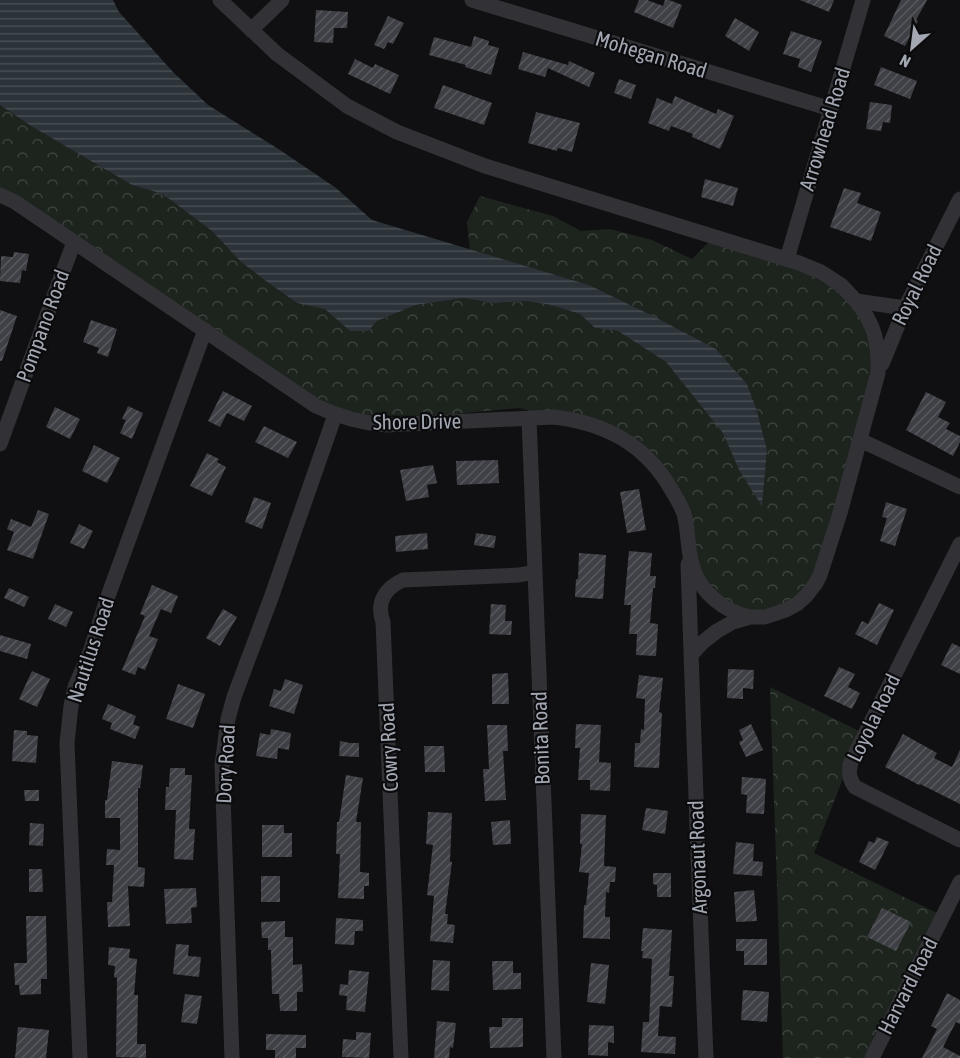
<svg xmlns="http://www.w3.org/2000/svg" width="960" height="1058" viewBox="0 0 960 1058" font-family="'Asap Condensed',sans-serif">
	<style>
		.forest { fill: url(#forest-crowns) }
		.water { fill: url(#water-rules) }
		.building { fill: url(#building-hatch) }
		.lines { fill: none; stroke-linecap: round; stroke-linejoin: round }
		.street { stroke: #323236; stroke-width: 15 }
		.labels { text-anchor: middle; stroke-width: 4.5; stroke-linejoin: round; paint-order: stroke }
		.street-label { font-size: 21px; fill: #a2a7b2; stroke: #0b0b0d }
	</style>
	<defs>
		<pattern id="forest-crowns" width="20" height="18" patternUnits="userSpaceOnUse" patternTransform="scale(1.5)"><rect width="20" height="18" fill="#1d241e"/><path d="M2 6a3 3 0 1 1 6 0M12 15a3 3 0 1 1 6 0" fill="none" stroke="#3b413c"/></pattern>
		<pattern id="water-rules" width="6" height="5" patternUnits="userSpaceOnUse" patternTransform="scale(1.5)"><rect width="6" height="5" fill="#2b3339"/><path d="M0 2.5h6" fill="none" stroke="#474e53"/></pattern>
		<pattern id="building-hatch" width="6" height="6" patternUnits="userSpaceOnUse" patternTransform="scale(1.5)"><rect width="6" height="6" fill="#3f4045"/><path d="M-1 1l2-2M0 6l6-6M5 7l2-2" fill="none" stroke="#58595d"/></pattern>
	</defs>
	<rect width="100%" height="100%" fill="#101012"/>
	<!-- forest -->
	<path class="forest" d="M0 105 31 126 132 185 156 192 168 198 212 231 240 261 297 303 325 308 350 331H368L377 321 416 305 463 298 494 303 526 301 551 305 580 314 595 328 618 331 666 362 724 433 740 472 762 505 767 450 757 411 747 384 716 349 653 316 589 285 470 250 467 222 480 196 553 216 581 231 610 229 652 240 692 259 715 236 762 250 854 298 881 352 812 590 778 612H748L723 601 698 569 689 527 630 438 519 408 432 416 341 415 0 193Z
		M770 687 861 732 814 853 941 915 871 1058H783Z"/>
	<!-- water -->
	<path class="water" d="M0 0H113L119 12 173 72 208 105 280 150 336 188 372 220 589 285 653 316 716 349 747 384 757 411 767 450 762 506 740 472 723 433 666 362 618 331 595 328 580 314 551 305 526 301 494 303 463 298 416 305 377 321 368 331H350L325 309 297 303 266 281 240 261 212 231 168 198 156 192 132 185 31 126 0 105Z"/>
	<!-- building -->
	<path class="building" d="M639 0H647L663 6 665 0H669L682 5 673 28 634 12Z
		M800 0H834L829 12Z
		M901 0H927L916 20 918 21 905 46 884 36Z
		M316 10 348 12 347 28H334L333 43 314 42Z
		M388 16 404 23 393 44 388 42 384 49 374 45Z
		M735 18 759 32 749 51 725 36Z
		M791 31 822 41 811 72 798 67 800 59 783 54Z
		M474 36 489 41 488 45 499 48 491 75 465 67 466 65 429 55 434 37 471 47Z
		M523 52 568 65 569 61 595 73 589 87 548 68 545 77 518 69Z
		M355 59 373 68 375 64 399 75 390 94 348 74Z
		M881 67 917 81 910 99 874 85Z
		M619 79 636 85 631 99 614 93Z
		M443 85 492 103 484 125 434 108Z
		M675 96 716 114 718 109 734 116 720 149 692 137 693 134 671 126 669 131 648 123 657 98 672 104Z
		M870 102 892 105 890 123 883 122 881 131 866 129Z
		M536 112 580 123 572 152 558 148 557 151 528 143Z
		M705 179 738 188 733 206 701 197Z
		M844 188 861 193 857 203 881 212 871 241 830 227Z
		M14 252 29 254 26 271 22 270 20 283 0 281 1 256 13 257Z
		M0 310 17 316 2 361H0Z
		M91 320 117 329 108 357 97 353 99 348 83 342Z
		M223 391 252 406 244 421 227 413 220 427 208 421Z
		M926 392 946 402 938 417 950 423 946 429 960 436V442L953 456 906 430Z
		M128 406 143 413 132 439 120 433 126 420 122 419Z
		M55 407 80 419 70 439 46 427Z
		M264 426 297 442 288 458 255 442Z
		M94 445 120 458 107 483 82 471Z
		M207 453 219 459 217 462 226 467 212 496 190 486Z
		M498 460 499 483 457 485 456 461Z
		M433 465 437 483 427 485 429 497 406 501 400 470Z
		M639 489 646 530 627 533 620 492Z
		M254 497 271 503 262 529 245 522Z
		M886 502 907 509 895 546 880 541 887 518 882 517Z
		M38 510 49 514 33 559 7 550 14 532 7 529 11 519 31 527Z
		M79 524 93 531 84 549 70 543Z
		M427 533 428 549 396 552 395 536Z
		M476 533 496 536 494 548 474 545Z
		M629 551 652 553 650 576H656L655 588H653L650 623 658 624 656 656 636 655 637 634H629L631 605H624Z
		M579 553 606 555 603 599 575 597 576 579H578Z
		M152 585 178 596 171 613 161 609 149 636 158 639 145 670 138 667 135 675 122 670 145 616 140 614Z
		M9 588 29 597 24 607 4 598Z
		M879 603 894 610 877 645 855 634 862 621 868 624Z
		M55 604 73 612 66 627 48 619Z
		M491 604 506 605 505 621H512L511 635 489 634Z
		M223 609 237 617 220 646 206 638Z
		M0 635 31 644 27 659 0 651Z
		M952 643 960 647V674L941 665Z
		M839 667 855 674 848 687 860 693 852 709 824 696Z
		M728 669 754 670 753 689 743 688V699L727 698Z
		M32 671 50 679 37 707 19 699Z
		M508 673 509 704H492V674Z
		M639 675 663 678 659 712 662 713 659 768 634 767 635 743H640L641 729 644 730 645 699 636 698Z
		M285 679 303 685 294 714 269 706 274 689 281 691Z
		M178 684 205 694 193 728 166 719Z
		M108 704 136 716 133 724 140 727 135 739 110 729 112 723 102 719Z
		M576 724 601 725 599 762 611 763 610 791 590 790V780H578L580 748H575Z
		M751 724 763 750 746 757 739 742 743 740 739 730Z
		M487 725H507L508 751H503L506 800 485 801 483 769H489Z
		M271 729 291 733 289 750 278 748 277 759 256 756 260 733 270 735Z
		M14 730 27 731V735L38 736 36 763 12 761Z
		M903 734 937 753 934 758 952 767 960 750V804L920 784 919 785 885 767Z
		M340 741 350 743H359V757L339 756Z
		M424 746H444L445 772H425Z
		M112 761 143 765 140 788H138V867L145 868 144 887 128 886 130 926 108 927 107 902H112L114 865H106L107 849 120 850V818H105V800H107Z
		M170 768H185V775H192L189 829H195L193 860 174 859 176 810H165L166 787H169Z
		M346 775 363 778 356 822H361L360 872 369 873V886H364V899L338 898 340 854H336L337 822H339Z
		M742 777 766 779 764 814 746 813 747 795 741 794Z
		M24 790H39V801H25Z
		M646 808 668 811 665 834 642 830Z
		M428 812 452 813 450 862H452L445 914H448L447 924 455 925 453 943 430 941 434 896 427 895 433 845 426 844Z
		M581 814 606 815 604 866 616 867 615 882H610L609 893 606 892 605 917H610V939L583 938 584 905H586L589 873 579 872 582 844H580Z
		M510 820 511 844 493 845 491 822Z
		M30 823 44 824 43 846 29 845Z
		M262 825H284V833H292V857H262Z
		M877 837 889 842 875 870 859 862 869 841 874 843Z
		M736 842 754 844 753 861 763 862 762 876 733 874Z
		M29 869H42L43 892H29Z
		M653 873H671V897H657V885L653 884Z
		M261 876H280V902H261Z
		M196 888 197 907 191 908 192 923 166 924 164 889Z
		M754 890 757 921 736 922 734 892Z
		M882 908 911 922 896 951 867 937Z
		M26 916H46L47 979H41V994L20 995 19 985H15L14 963H27Z
		M336 918 363 920V931H355L354 945 335 944Z
		M285 921V937H293V965L302 964 303 992H297V1011H280L279 994H272L271 950H268V938H262L261 922Z
		M643 928 672 930 669 976H674L672 1007 660 1006 658 1036 676 1037 675 1054 641 1052 643 1022H649L652 959 642 958 643 951H641Z
		M736 939H767V965H744V951H736Z
		M176 944 189 945 188 956 201 957 199 977 173 974Z
		M109 947 130 949 129 958 137 959 134 995H138L137 1044H146V1058L116 1057 117 978 114 977 115 966 108 965Z
		M433 960 450 961 449 991 431 990Z
		M492 961H513V973H521V989L493 990Z
		M591 963 609 965 605 1004 587 1002Z
		M349 970 369 972 365 1012 346 1010 347 996 339 995 340 984 348 985Z
		M743 990 769 992 767 1022 741 1020Z
		M947 993 960 1000V1024L956 1022 943 1047 960 1056V1058H922L937 1029 931 1026Z
		M185 994 202 996 197 1024 181 1022Z
		M502 1018H523V1047L490 1048 489 1027H502Z
		M437 1021 456 1023 453 1048 450 1047 449 1058H434Z
		M589 1025 614 1026V1043L608 1042V1056L588 1055Z
		M18 1027 49 1030 46 1058H15Z
		M356 1032 371 1033 369 1058 342 1057 343 1039 356 1040Z
		M266 1034 306 1035V1048H296V1058H275V1050H266Z"/>
	<g class="lines">
		<!-- street -->
		<path class="street" d="M220 0 277 54 347 106 397 132 485 166 799 263 821 272 841 285 856 301 905 308
			M472 0 831 109
			M251 30 282 0
			M0 195 15 202 316 406C339 417 360 423 386 425L554 417C605 423 645 444 671 489 676 497 681 505 684 514 689 532 687 551 693 568 701 593 725 612 750 617
			M787 259 863 0
			M882 364 905 308 960 199
			M529 418 554 1058
			M860 440 960 487
			M0 444 58 285 74 242
			M960 544 851 762C848 772 849 779 855 787L960 840
			M688 564 698 855 706 1058
			M691 655 703 642 717 631 733 622 750 617H765L786 610 797 604 806 596 816 583 820 575 840 513 878 373C879 344 875 324 856 301
			M80 1058 67 743 71 706 75 687 90 652 107 599 205 330
			M232 1058 222 765 228 719 234 697 271 598 335 415
			M401 1058 383 622C376 603 385 588 403 580L519 575 535 572
			M872 1058 960 882"/>
	</g>
	<g class="labels">
		<!-- street labels -->
		<g class="street-label">
			<text transform="translate(651 55) rotate(17)" y="7">Mohegan Road</text>
			<text transform="translate(825 129) rotate(-73)" y="7">Arrowhead Road</text>
			<text transform="translate(917 285) rotate(-64)" y="7">Royal Road</text>
			<text transform="translate(43 326) rotate(-70)" y="7">Pompano Road</text>
			<text transform="translate(417 422) rotate(-1)" y="7">Shore Drive</text>
			<text transform="translate(91 650) rotate(-72)" y="7">Nautilus Road</text>
			<text transform="translate(874 718) rotate(-64)" y="7">Loyola Road</text>
			<text transform="translate(541 738) rotate(-92)" y="7">Bonita Road</text>
			<text transform="translate(389 747) rotate(-93)" y="7">Cowry Road</text>
			<text transform="translate(226 764) rotate(-87)" y="7">Dory Road</text>
			<text transform="translate(698 857) rotate(-92)" y="7">Argonaut Road</text>
			<text transform="translate(908 986) rotate(-63)" y="7">Harvard Road</text>
		</g>
	</g>
	<!-- north arrow -->
	<g transform="translate(912 48) rotate(208)" stroke="#0b0b0d" stroke-width="4.5" paint-order="stroke">
	<path d="M0-4.5L10 22L0 15L-10 22Z" fill="#a2a7b2"/>
	<text y="-9" font-size="16" font-weight="bold" text-anchor="middle" fill="#a2a7b2">N</text>
	</g>
</svg>
